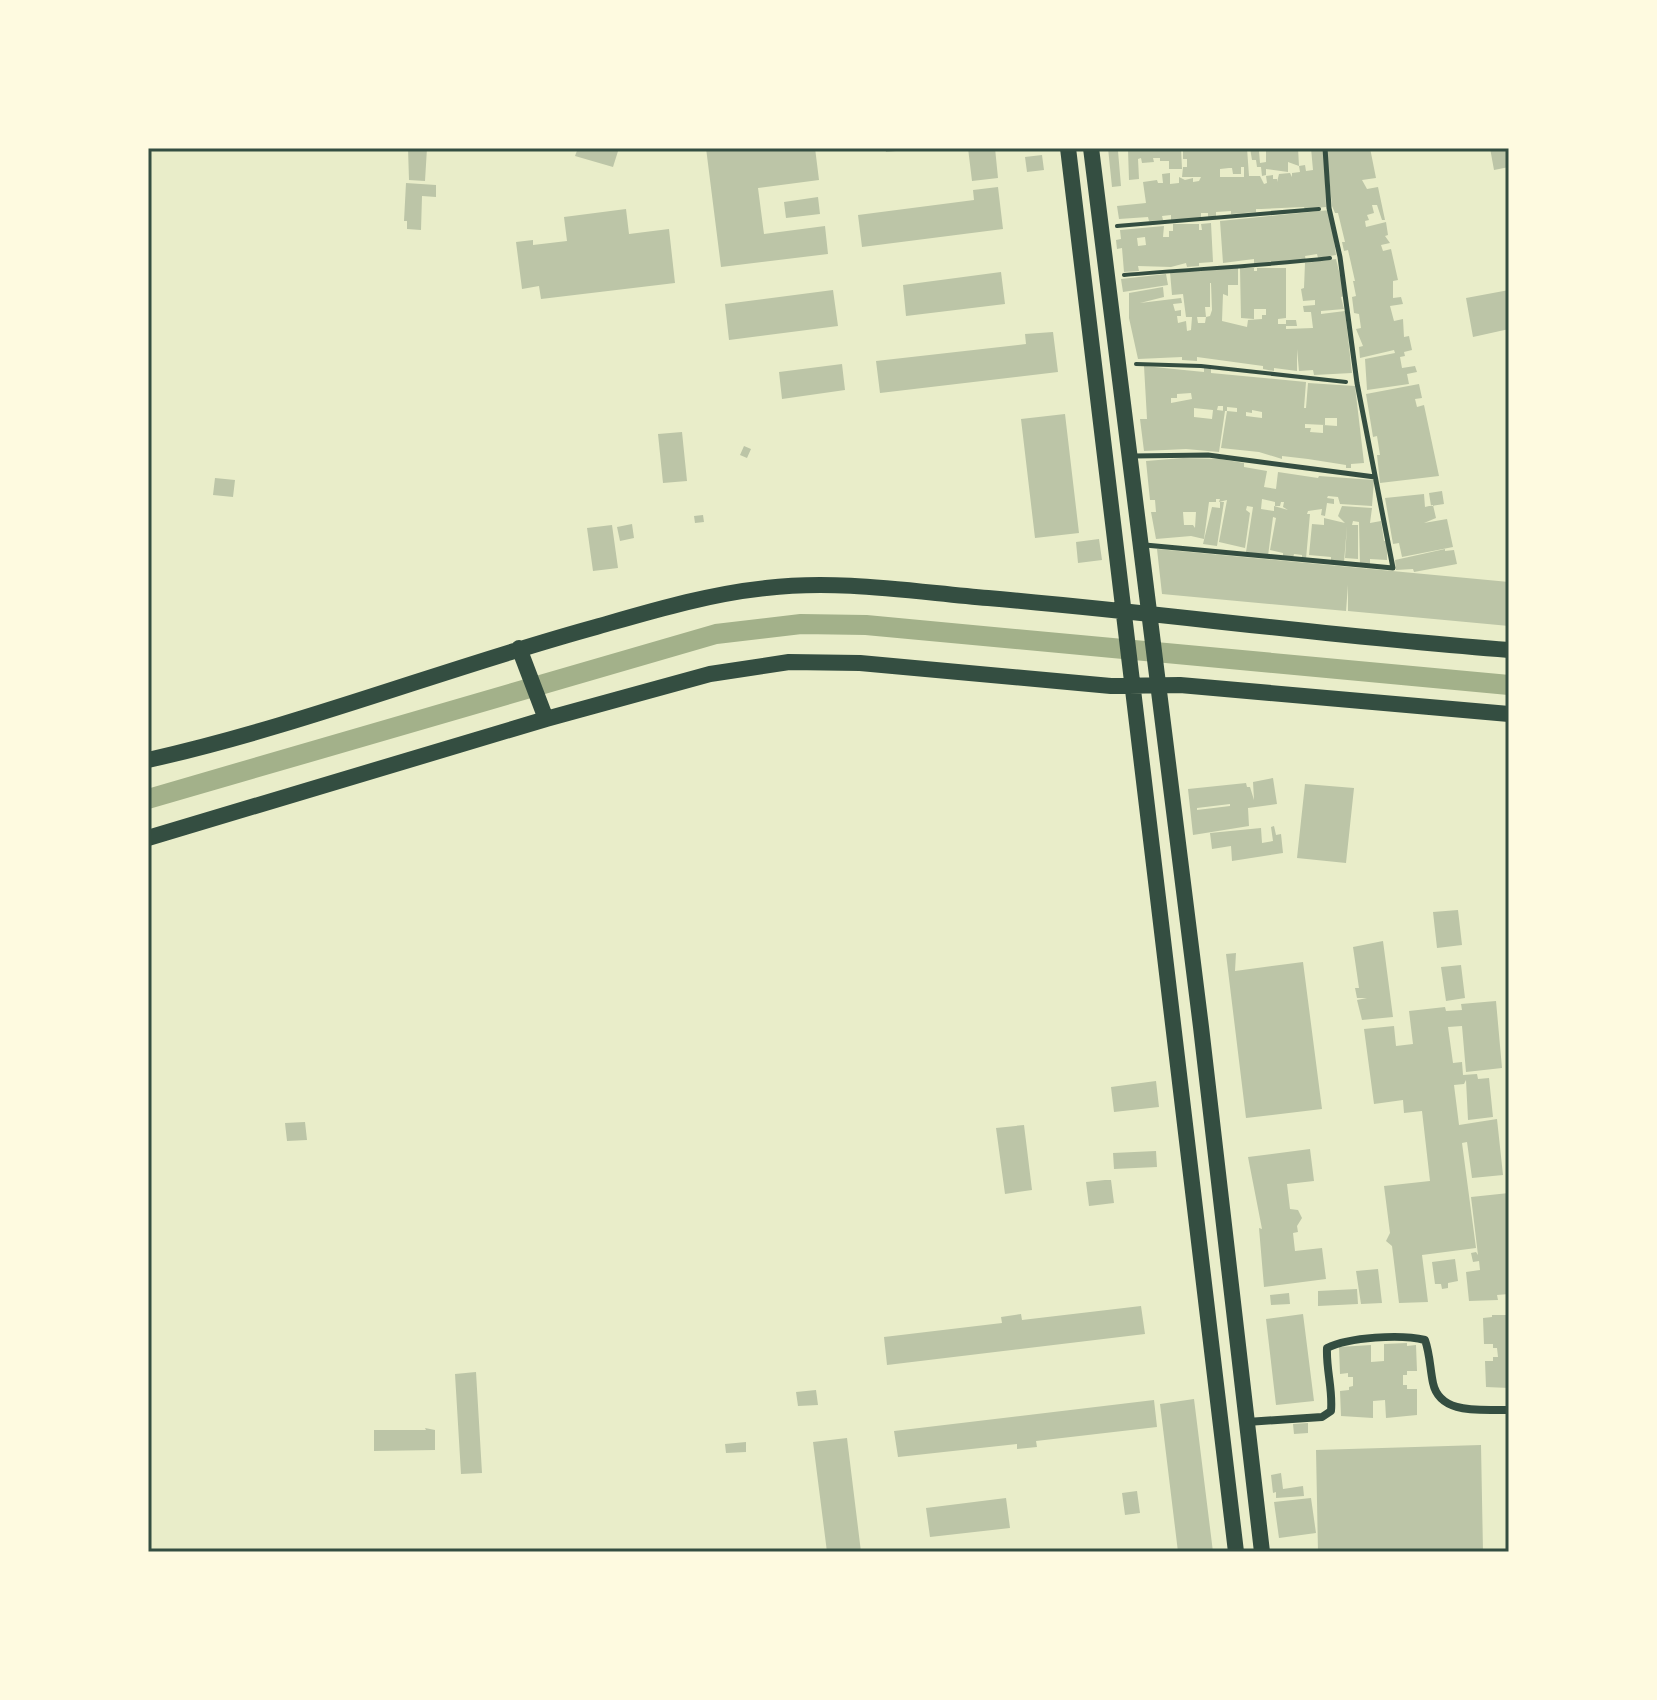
<svg xmlns="http://www.w3.org/2000/svg" width="1657" height="1700" viewBox="0 0 1657 1700" font-family="'Sofia Sans Condensed',sans-serif">
	<style>
		.lines { fill: none; stroke-linecap: round; stroke-linejoin: round }
		.canal { stroke: #a3b18a; stroke-width: 20 }
		.building { fill: #bcc5a7; fill-rule: evenodd }
		.path { stroke: #344e41; stroke-width: 4 }
		.service { stroke: #344e41; stroke-width: 5 }
		.minor { stroke: #344e41; stroke-width: 8 }
		.primary { stroke: #344e41; stroke-width: 16 }
		.neatline { fill: none; stroke: #344e41; stroke-width: 3 }
	</style>
	<rect width="100%" height="100%" fill="#e9edc9"/>
	<g class="lines">
		<!-- canal -->
		<path class="canal" d="M148 799 716 634 801 624 866 625 1509 685"/>
	</g>
	<!-- building -->
	<path class="building" d="M408 148H427L425 181 409 180Z
		M578 148H619L613 167 575 156Z
		M706 148H815L819 180 758 188 764 234 825 226 828 254 721 267Z
		M885 148H906V150L886 152Z
		M968 148H995L998 178 972 181Z
		M1108 148H1181L1182 169H1169V161H1160V158H1153L1154 162 1142 163 1141 158 1138 159 1139 179 1129 180 1128 150 1118 151 1121 186 1112 187Z
		M1183 148H1247L1249 176H1260L1264 184 1267 183 1266 176 1273 175V179H1277V182L1279 174 1290 173 1292 177V173L1300 172 1299 166 1305 165 1306 171 1313 170 1311 148H1324L1326 207 1305 209 1304 207 1261 209H1256V212L1231 214V211L1216 212V217H1208V213H1201V218L1171 220V215L1162 216 1163 220 1149 221 1148 217 1119 219 1117 206 1146 203 1143 182 1157 180 1158 183H1163L1162 174 1170 173V184L1179 183V177L1185 180 1193 178V182L1199 181 1201 177H1182L1183 167H1187V159H1183ZM1241 167H1244V177H1220V169L1229 168H1232L1233 174H1241Z
		M1250 148H1298L1299 166 1288 162V172L1266 169V175L1262 176 1261 167H1257L1256 160H1252ZM1266 150V162L1260 163 1259 151Z
		M1326 148H1370L1376 178 1362 180 1367 189 1378 187 1385 220H1382L1377 205H1372L1374 213 1367 215 1369 220 1365 221 1366 227 1386 222 1388 235 1385 236 1390 243 1381 245 1383 251 1391 249 1398 280 1393 281V298L1401 297 1403 304 1390 306 1394 321 1403 319 1404 337 1409 336 1412 350 1404 352 1405 356 1400 357 1402 368 1415 366 1417 372 1407 374 1409 384 1367 390 1365 359 1395 353 1394 350 1360 358 1359 347 1363 346 1356 329 1361 328 1359 314 1354 313 1352 297 1356 296 1353 281H1355L1348 250 1344 251 1342 242H1345L1338 213H1335L1332 206Z
		M1490 148H1509V167L1494 170Z
		M1042 155 1044 170 1027 172 1025 157Z
		M406 183 436 185V197L422 196 421 230 407 229V221H404Z
		M998 187 1003 229 862 247 858 215 974 200 973 190Z
		M818 197 820 214 786 218 784 202Z
		M626 209 629 234 669 229 675 283 541 299 539 286 522 289 516 242 533 240V245L567 241 564 217Z
		M1330 210 1336 255 1318 258 1317 254 1305 256 1306 261 1254 265V259L1223 263 1220 221Z
		M1211 223 1213 262 1199 263V266L1187 267 1186 263 1171 267 1138 266 1139 271 1124 272 1122 248 1117 249 1116 240 1121 239 1120 230 1164 226 1163 237H1169V231H1173V224H1199V230H1202L1201 224ZM1145 237 1146 245 1138 246 1137 238Z
		M1336 259 1345 296 1341 297 1344 309 1321 311V314L1345 311 1352 373 1314 375 1313 370 1299 371 1297 349V371L1274 368V371L1263 369V366L1197 357V361L1182 360V357L1138 359 1129 318V293L1163 287 1164 297 1140 303 1181 298 1182 303 1173 304 1175 311 1181 310V316H1177L1178 323 1186 321 1187 331 1191 330 1192 317H1186L1183 294 1172 295 1170 272 1238 268V285H1228V296L1223 294 1222 321 1247 327 1248 320 1262 319V315H1266V309H1254V319L1241 318 1240 268H1254V271H1257V268H1286V318L1278 319V324H1286V329L1313 328 1311 312H1304L1303 306 1315 305V300L1303 301 1301 289 1304 288 1305 263ZM1210 283H1211L1212 310 1210 316 1206 317 1205 323H1198L1197 317H1206L1205 307H1210Z
		M1001 272 1005 304 906 316 903 285Z
		M1166 274 1168 285 1123 292 1121 279Z
		M833 290 838 326 729 340 725 304Z
		M1509 290V329L1473 337 1466 298Z
		M1286 320H1296L1297 326H1286Z
		M1053 332 1058 372 880 393 876 361 1026 344 1025 334Z
		M842 364 845 390 782 399 779 372Z
		M1144 366 1204 372V368L1211 369V373L1306 382 1304 408H1306L1308 383 1355 386 1364 463 1351 464V468H1346V465L1308 459 1282 456V459L1259 452 1221 448 1227 411 1237 412V408L1227 407V411H1223V406H1218L1217 410 1225 411 1219 452 1186 449 1144 451 1140 419H1147ZM1191 393 1192 399 1171 403V398H1177V394ZM1194 408 1213 410 1212 419 1194 417ZM1252 410 1262 412V418L1246 416V412L1252 413ZM1325 418H1337V426L1323 425V433L1310 432 1311 428H1305V424L1325 425Z
		M1419 384 1422 398 1415 399 1417 407 1424 405 1439 476 1380 483 1377 455H1380L1377 436 1373 437 1366 394Z
		M1065 414 1079 533 1035 538 1021 419Z
		M682 432 687 481 663 483 658 434Z
		M744 446 751 449 747 458 740 455Z
		M1183 458 1220 459 1244 463V467L1267 471 1264 487 1276 489 1278 472 1318 478 1319 476 1374 480 1372 506 1340 504 1338 497 1328 496 1327 498 1334 499V504L1327 503 1325 516 1321 515 1322 509 1308 511 1307 514H1310L1306 559H1302V555L1294 554 1293 558 1283 557V553L1270 550 1276 518 1273 517 1268 556 1246 552 1253 507 1247 506 1246 510 1250 513 1245 548 1219 542 1227 500 1219 502 1220 499H1216V502H1209L1204 539 1191 536 1156 539 1151 512H1156L1155 500H1150L1146 461ZM1262 499 1275 502V506H1280L1281 502H1284L1283 507 1288 510 1274 506V511L1261 509ZM1183 512H1196L1195 528 1193 525H1184Z
		M215 478 235 480 233 497 213 495Z
		M1442 491 1444 504 1431 506 1429 493Z
		M1424 494 1425 507 1433 505 1436 518 1424 523 1447 519 1453 547 1402 557 1399 543 1393 544 1385 498Z
		M1220 502H1224L1217 546 1203 544 1212 507 1220 508Z
		M1342 506 1372 508 1370 523 1381 521 1384 541H1387V560L1370 559V565L1360 564 1359 522 1353 521 1352 525H1358V559L1345 558 1347 526 1344 562 1331 560V557L1309 555 1312 524 1324 525V518L1345 523 1338 516Z
		M703 515 704 522 695 523 694 516Z
		M632 524 634 538 620 541 617 527Z
		M612 525 618 568 593 571 587 528Z
		M1099 539 1102 560 1078 563 1076 542Z
		M1157 549 1509 582V626L1348 611V585L1346 611 1162 594Z
		M1445 549V551L1454 550 1457 564 1414 572 1413 569 1396 570 1395 560Z
		M1273 778 1277 804 1248 808 1249 826 1193 835 1188 789 1246 783 1247 787H1250L1254 800 1253 782ZM1230 804V806L1197 810V808Z
		M1305 784 1354 788 1346 863 1297 858Z
		M1274 826 1276 835 1281 834 1283 853 1232 861 1231 846 1212 849 1210 833 1261 828 1262 843 1273 841 1271 827Z
		M1458 910 1462 945 1437 948 1433 912Z
		M1383 941 1393 1017 1362 1020 1357 1000 1367 998H1357L1355 988H1359L1353 947Z
		M1236 953 1235 971 1303 962 1322 1109 1246 1118 1226 954Z
		M1461 965 1465 998 1446 1001 1441 967Z
		M1496 1001 1502 1068 1466 1072 1462 1026 1448 1027 1453 1063 1462 1062 1463 1075 1477 1074 1478 1079 1489 1078 1493 1117 1468 1120 1466 1080 1464 1084 1454 1085 1459 1125 1497 1119 1503 1175 1472 1178 1467 1142 1462 1143 1476 1248 1422 1255 1428 1302 1399 1303 1392 1246 1386 1241 1390 1233 1384 1186 1430 1181 1422 1111 1404 1113 1403 1100 1374 1104 1364 1029 1394 1026 1396 1046 1413 1044 1409 1011 1445 1007 1446 1011 1462 1010 1461 1004Z
		M1156 1081 1159 1107 1114 1112 1111 1087Z
		M305 1122 307 1140 287 1141 285 1123Z
		M1024 1125 1032 1190 1005 1194 996 1128Z
		M1310 1149 1314 1181 1287 1184 1290 1209 1298 1210 1302 1218 1297 1226 1298 1232 1293 1233 1295 1251 1322 1248 1326 1279 1264 1287 1259 1228 1262 1229 1248 1157Z
		M1156 1151 1157 1167 1114 1169 1113 1153Z
		M1105 1180H1111L1114 1203 1089 1206 1086 1182Z
		M1509 1193V1294L1497 1295 1498 1300 1469 1301 1466 1272 1480 1270 1479 1261 1473 1262 1471 1253 1476 1252 1478 1255 1471 1197Z
		M1455 1259 1458 1281 1448 1283V1288L1442 1289 1441 1284H1435L1432 1262Z
		M1378 1269 1382 1303 1361 1304 1356 1271Z
		M1357 1289 1358 1304 1318 1306V1291Z
		M1289 1293 1290 1304 1271 1305 1270 1295Z
		M1141 1306 1145 1334 887 1365 884 1337 1002 1323 1001 1317 1021 1314 1022 1320Z
		M1303 1314 1314 1401 1276 1405 1266 1319Z
		M1492 1315H1509V1388L1486 1387 1485 1361H1493V1357H1498L1497 1348H1493V1344H1484L1483 1318 1492 1317Z
		M1407 1343V1346L1416 1345 1417 1371H1407V1375H1403V1385H1407V1389H1417V1415L1386 1418 1385 1400 1373 1401V1418L1341 1416 1340 1391 1349 1390V1387L1353 1386V1377H1348V1373L1340 1374 1339 1347 1371 1345V1362L1384 1361V1344Z
		M476 1372 482 1473 461 1474 455 1374Z
		M816 1390 818 1405 798 1406 796 1392Z
		M1194 1399 1213 1552H1178L1160 1404Z
		M1154 1400 1157 1427 1036 1441 1037 1447 1017 1449V1444L898 1457 894 1431Z
		M1308 1423V1433L1294 1434 1293 1424Z
		M425 1428 435 1430V1450L374 1451V1430H426Z
		M847 1438 861 1552H827L813 1442Z
		M746 1442V1452L726 1453 725 1444Z
		M1481 1445 1483 1552H1318L1316 1450Z
		M1281 1473 1283 1489 1303 1486 1304 1496 1276 1498V1492L1273 1493 1271 1475Z
		M1137 1491 1140 1513 1125 1515 1122 1493Z
		M1006 1498 1010 1528 930 1537 926 1508Z
		M1311 1498 1316 1533 1279 1538 1274 1502Z"/>
	<g class="lines">
		<!-- path -->
		<path class="path" d="M1117 226 1319 209
			M1124 275C1193 269 1261 266 1330 258
			M1136 364 1201 366 1346 382"/>
		<!-- service -->
		<path class="service" d="M1133 456 1208 455 1375 477
			M1145 545 1393 568 1357 383 1340 257 1329 208 1325 148"/>
		<!-- minor -->
		<path class="minor" d="M1247 1422 1322 1417 1331 1411C1333 1389 1326 1370 1327 1348 1349 1337 1401 1334 1425 1340 1430 1354 1430 1369 1433 1383 1440 1416 1483 1409 1509 1410"/>
		<!-- primary -->
		<path class="primary" d="M1068 148C1127 616 1178 1084 1236 1552
			M1091 148 1201 1027 1262 1552
			M519 648 546 719
			M148 760C300 726 446 668 596 627 652 611 708 594 766 588 839 579 915 592 988 598 1162 613 1335 637 1509 650
			M148 838 546 719 710 674 789 662 860 663 1111 686 1180 685 1509 714"/>
	</g>
	<!-- border -->
	<rect width="1657" height="1700" fill="none" stroke="#fefae0" stroke-width="300"/>
	<rect x="150" y="150" width="1357" height="1400" class="neatline"/>
</svg>
